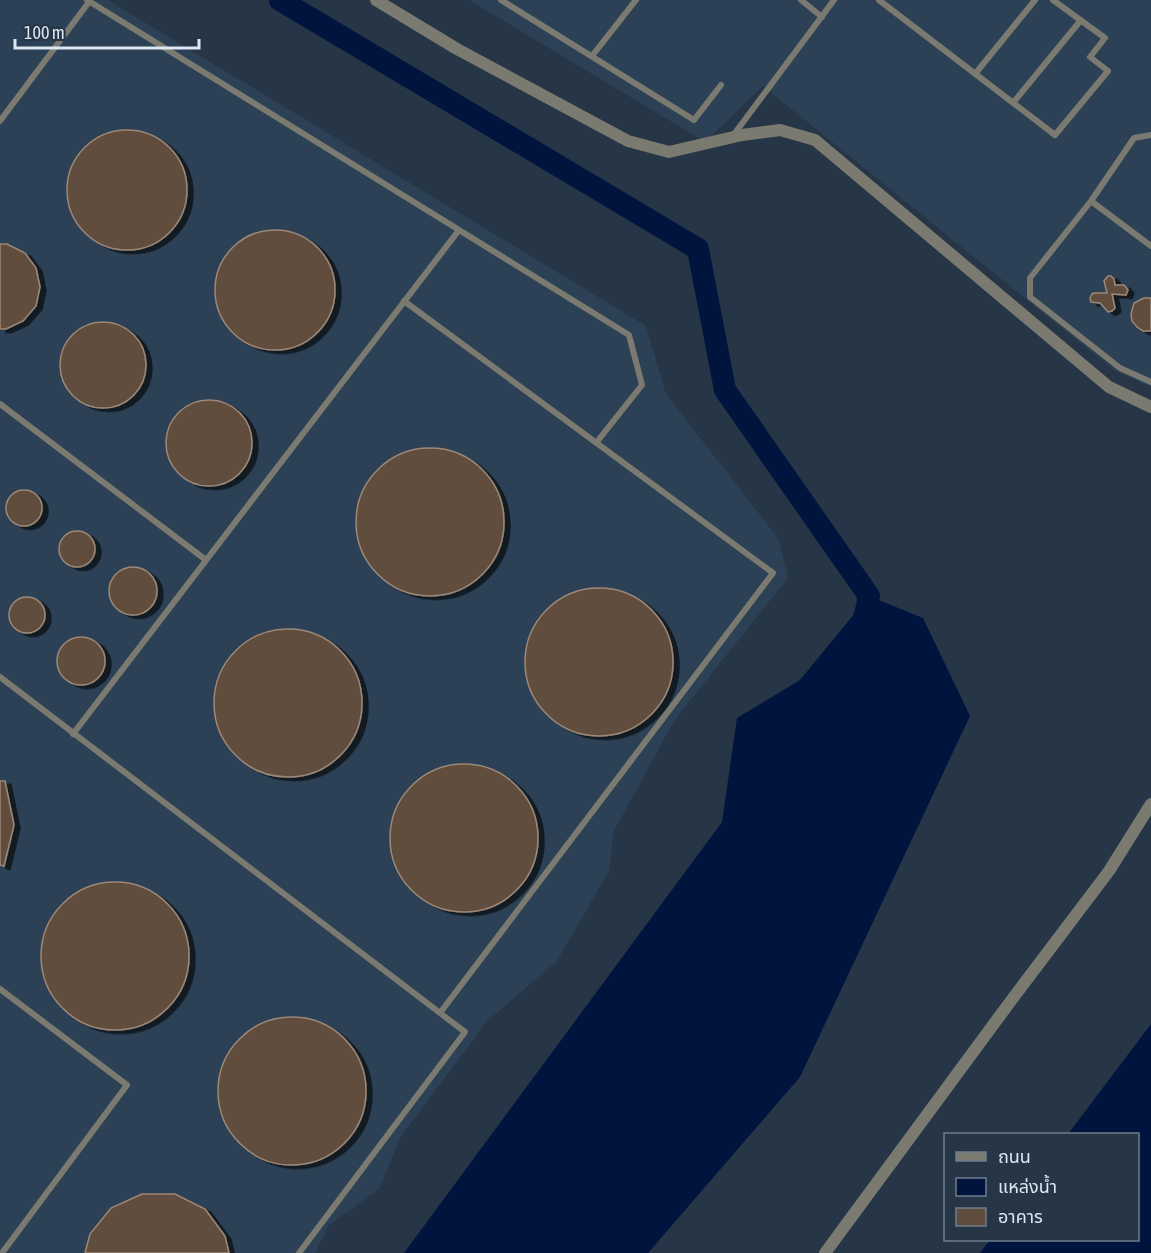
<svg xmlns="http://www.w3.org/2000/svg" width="1151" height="1253" viewBox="0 0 1151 1253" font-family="'Asap Condensed','Noto Sans Thai',sans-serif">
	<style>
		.built { fill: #2c4156 }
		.water { fill: #01143e }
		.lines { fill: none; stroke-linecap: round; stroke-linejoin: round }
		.river { stroke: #01143e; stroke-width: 22 }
		.building { fill: #604d3d; stroke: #9d8877; stroke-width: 1.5; filter: url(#shadow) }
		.service { stroke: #7b7a70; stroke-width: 6 }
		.minor { stroke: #7b7a70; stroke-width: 12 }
	</style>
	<defs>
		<filter id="shadow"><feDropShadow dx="6" dy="3.5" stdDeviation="0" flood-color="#0009"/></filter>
	</defs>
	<rect width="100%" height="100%" fill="#263646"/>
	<!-- built -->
	<path class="built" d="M0 0H108L646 326 666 394 778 538 788 578 674 721 614 831 609 871 557 961 485 1023 401 1137 379 1189 329 1225 315 1253H0Z
		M469 0H1151V387L1115 371 763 86 705 142Z"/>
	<!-- water -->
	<path class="water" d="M869 596 923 618 970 716 800 1077 648 1253H404L722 822 737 718 800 680Z
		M1151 1024V1253H980L990 1240H1138V1134H1068Z"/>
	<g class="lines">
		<!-- river -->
		<path class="river" d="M280 0 698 249 725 390 869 596 863 624"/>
	</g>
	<!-- building -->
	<path class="building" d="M67 190a60 60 0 1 1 120 0a60 60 0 1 1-120 0Z
		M215 290a60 60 0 1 1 120 0a60 60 0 1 1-120 0Z
		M0 244H7L25 253 36 268 40 287 36 306 23 321 6 329H0Z
		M1108 276H1111L1114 279 1115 285H1124L1128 290 1126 295 1112 294 1115 308 1112 311 1108 312 1100 303 1091 302 1090 298 1092 294 1094 293H1107L1104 281Z
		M1144 298H1151V331H1143L1137 327 1132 321 1131 314 1134 303Z
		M60 365a43 43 0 1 1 86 0a43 43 0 1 1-86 0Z
		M166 443a43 43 0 1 1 86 0a43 43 0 1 1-86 0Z
		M356 522a74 74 0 1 1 148 0a74 74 0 1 1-148 0Z
		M6 508a18 18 0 1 1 36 0a18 18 0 1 1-36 0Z
		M59 549a18 18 0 1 1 36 0a18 18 0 1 1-36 0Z
		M109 591a24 24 0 1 1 48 0a24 24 0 1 1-48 0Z
		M525 662a74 74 0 1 1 148 0a74 74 0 1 1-148 0Z
		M9 615a18 18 0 1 1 36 0a18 18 0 1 1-36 0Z
		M214 703a74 74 0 1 1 148 0a74 74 0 1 1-148 0Z
		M57 661a24 24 0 1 1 48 0a24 24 0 1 1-48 0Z
		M390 838a74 74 0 1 1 148 0a74 74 0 1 1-148 0Z
		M0 781H5L14 825 4 866 0 865Z
		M41 956a74 74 0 1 1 148 0a74 74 0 1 1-148 0Z
		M218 1091a74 74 0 1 1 148 0a74 74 0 1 1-148 0Z
		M142 1194H175L205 1209 225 1236 229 1253H85L90 1234 111 1208Z"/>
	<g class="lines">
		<!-- service -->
		<path class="service" d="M87 0 629 335 642 385 596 443
			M501 0 694 120 721 85
			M801 0 822 17
			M879 0 1055 135 1108 71 1090 57 1105 38 1053 0
			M592 56 636 0
			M975 74 1035 0
			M1013 103 1081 20
			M0 121 89 2
			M1151 135 1134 138 1091 201 1151 246
			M732 137 834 0
			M1091 201 1030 278V297L1120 368 1151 382
			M404 301 773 573 440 1013
			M0 404 206 560
			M0 677 465 1032 299 1253
			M73 734 459 230
			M0 989 127 1085 2 1253"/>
		<!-- minor -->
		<path class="minor" d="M376 0 457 49 628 141 669 152 742 135 780 130 815 140 1109 387 1151 407
			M825 1253 1010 1002 1109 871 1151 804"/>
	</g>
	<!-- legend -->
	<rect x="944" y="1133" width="195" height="108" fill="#263646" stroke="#6f7d8b" stroke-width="1.5"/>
	<rect x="956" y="1152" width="30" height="9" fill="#7b7a70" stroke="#6f7d8b" stroke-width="1.5"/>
	<text x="998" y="1163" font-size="18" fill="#dde7f2">ถนน</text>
	<rect x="956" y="1178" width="30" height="18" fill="#01143e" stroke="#6f7d8b" stroke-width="1.5"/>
	<text x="998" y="1193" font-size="18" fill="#dde7f2">แหล่งน้ำ</text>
	<rect x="956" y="1208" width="30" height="18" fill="#604d3d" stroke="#6f7d8b" stroke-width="1.5"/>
	<text x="998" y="1223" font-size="18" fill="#dde7f2">อาคาร</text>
	<!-- scale -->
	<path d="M15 39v9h184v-9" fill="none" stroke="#dde7f2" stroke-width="3"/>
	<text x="24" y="39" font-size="18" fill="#dde7f2" stroke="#263646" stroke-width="4.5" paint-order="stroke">100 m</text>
</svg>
